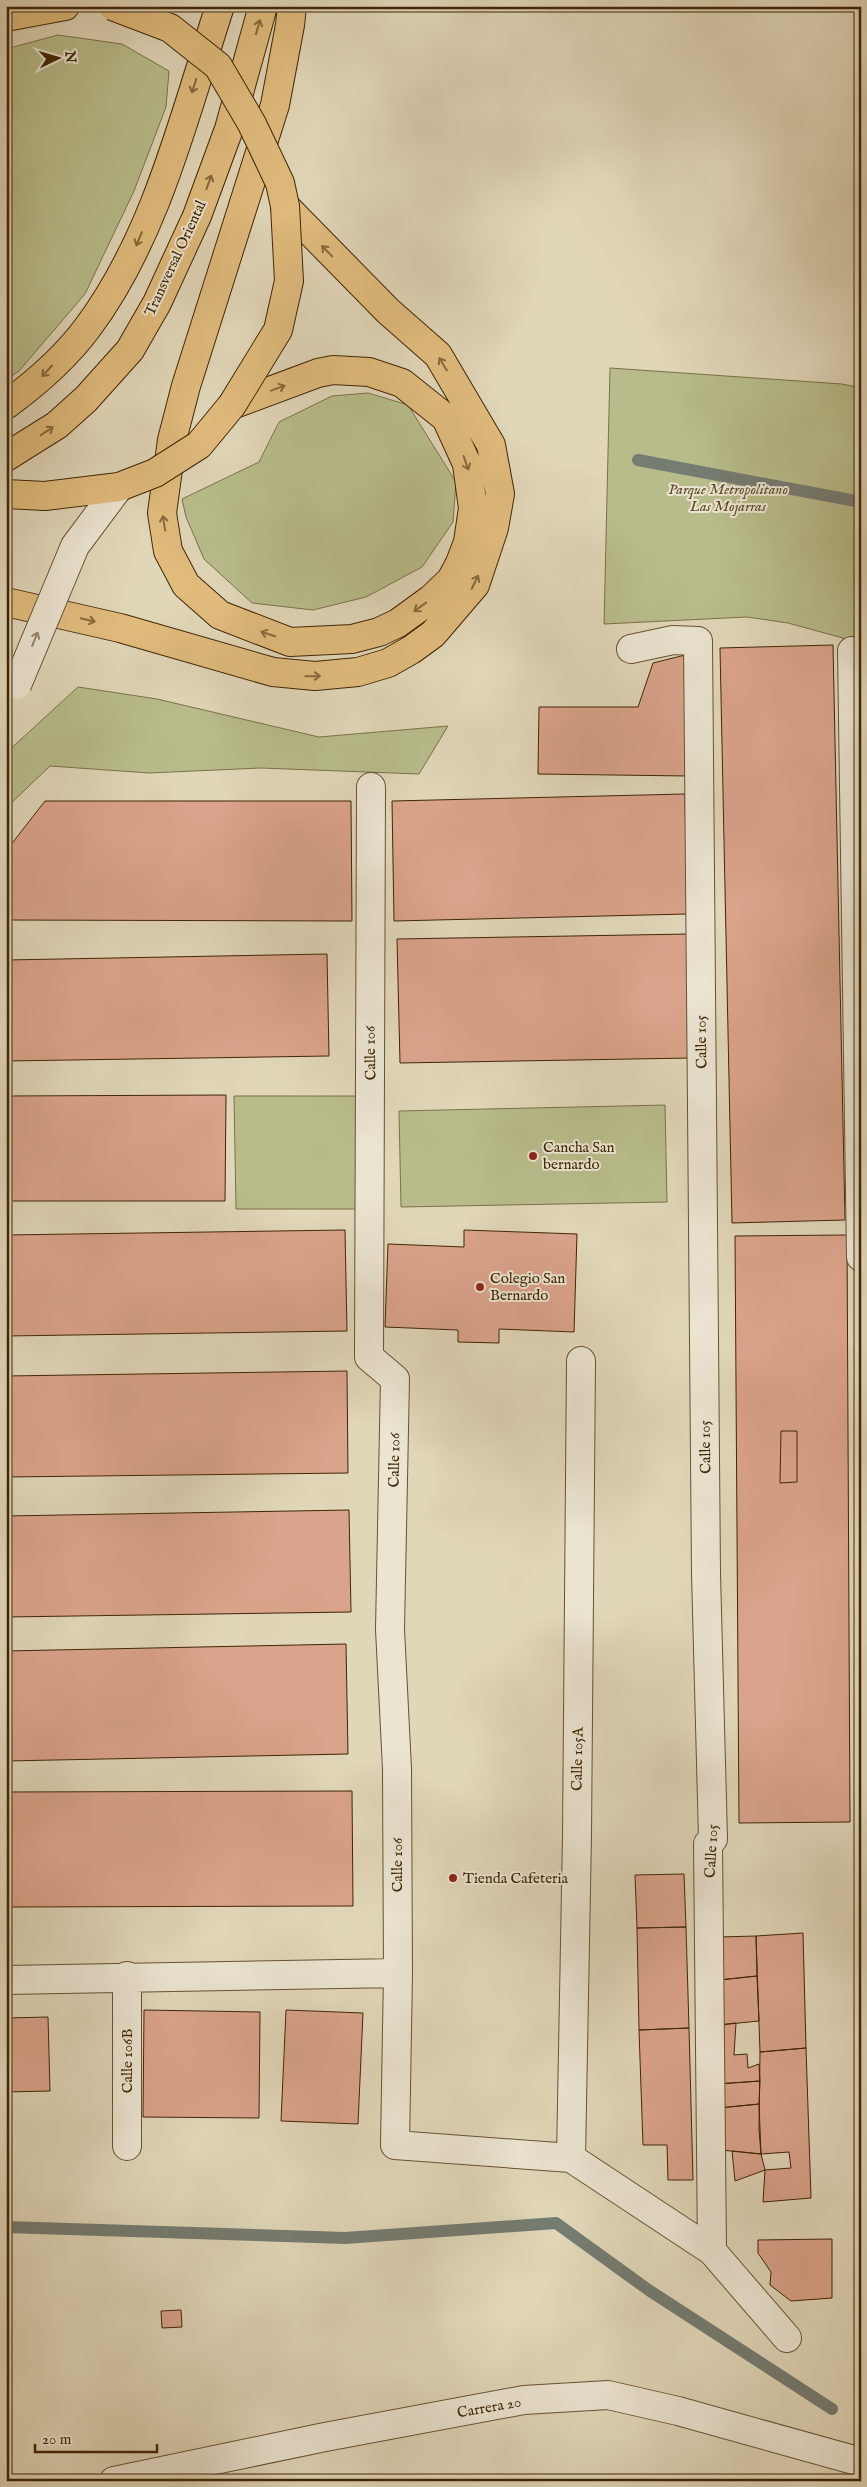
<svg xmlns="http://www.w3.org/2000/svg" width="867" height="2487" viewBox="0 0 867 2487" font-family="'IM FELL English',serif">
	<style>
		.green { fill: #b8bc8b; stroke: #7c7148 }
		.lines { fill: none; stroke-linecap: round; stroke-linejoin: round }
		.stream { stroke: #757c72; stroke-width: 12 }
		.building { fill: #daa38b; stroke: #3f2605 }
		.minor-casing { stroke: #675232; stroke-width: 30 }
		.major-casing { stroke: #3f2605; stroke-width: 30 }
		.minor { stroke: #ebe4d1; stroke-width: 28 }
		.major { stroke: #e0bb7c; stroke-width: 28 }
		.minor-bridge-casing { stroke: #675232; stroke-width: 30; stroke-linecap: butt }
		.major-bridge-casing { stroke: #3f2605; stroke-width: 30; stroke-linecap: butt }
		.minor-bridge { stroke: #ebe4d1; stroke-width: 28 }
		.major-bridge { stroke: #e0bb7c; stroke-width: 28 }
		.oneway { stroke: #87693b }
		.oneway2 { stroke: #95856b }
		.poi-dot { fill: #8f2418; stroke: #ebe4d1; stroke-width: 2 }
		.labels { text-anchor: middle; stroke-width: 4; stroke-linejoin: round; paint-order: stroke }
		.street-label { font-size: 15px; fill: #3f2605; stroke: #ebe4d1 }
		.park-label { font-size: 15px; font-style: italic; fill: #5d4c26; stroke: #ebe4d1 }
		.poi-label { font-size: 15px; fill: #3f2605; stroke: #ebe4d1; text-anchor: start }
	</style>
	<rect width="100%" height="100%" fill="#e0d6b8"/>
	<filter id="stains"><feTurbulence type="fractalNoise" baseFrequency=".004" numOctaves="4"/><feColorMatrix values="0 0 0 0 .2 0 0 0 0 .09 0 0 0 0 .02 0 0 0 .5 -.17"/></filter>
	<radialGradient id="worn" r=".72"><stop offset=".6" stop-color="#630" stop-opacity="0"/><stop offset="1" stop-color="#630" stop-opacity=".3"/></radialGradient>
	<!-- green -->
	<path class="green" d="M58 35 122 44 169 71 166 107 134 191 85 294 19 371 6 380V49Z
		M610 368 842 384 861 388V643L788 623 747 617 604 624Z
		M368 393 408 405 456 482 453 522 422 567 366 597 313 610 252 603 204 559 186 517 182 499 259 462 279 422 332 396Z
		M78 687 157 699 319 737 448 726 419 774 261 768 149 773 50 766 6 808V753Z
		M234 1096H358L356 1209H236Z
		M665 1105 667 1202 401 1207 399 1111Z"/>
	<g class="lines">
		<!-- stream -->
		<path class="stream" d="M638 460 861 502
			M6 2227 345 2238 556 2223 650 2291 832 2409"/>
	</g>
	<!-- building -->
	<path class="building" d="M833 645 845 1220 732 1223 720 648Z
		M689 654 688 776 538 774 539 707H638L653 663Z
		M685 794 687 914 394 921 392 801Z
		M45 801H351L352 921 6 920V851Z
		M689 934 691 1058 400 1063 397 939Z
		M327 954 329 1056 6 1061V960Z
		M226 1095 225 1201H6V1096Z
		M345 1230 347 1331 6 1336V1235Z
		M464 1230 577 1234 574 1332 499 1329V1343L458 1342V1330L385 1327 388 1244 464 1247Z
		M847 1235 850 1822 739 1823 735 1236Z
		M347 1371 348 1473 6 1477V1376Z
		M781 1431H797V1482L780 1483Z
		M349 1510 351 1612 6 1617V1516Z
		M346 1644 348 1754 6 1761V1651Z
		M352 1791 353 1906 6 1907V1792Z
		M684 1874 686 1927 637 1928 635 1875Z
		M686 1927 689 2028 639 2030 637 1928Z
		M803 1933 806 2048 760 2052 756 1936Z
		M756 1936 757 1976 719 1980V1937Z
		M757 1976 759 2021 719 2025V1980Z
		M144 2010 260 2012 259 2118 143 2117Z
		M286 2010 363 2013 358 2124 281 2121Z
		M48 2017 50 2091 6 2092V2018Z
		M736 2023 734 2055 747 2054 748 2068 759 2064 760 2081 717 2084 719 2025Z
		M689 2028 693 2180H668L667 2145H643L639 2030Z
		M806 2048 811 2198 763 2202 765 2170 791 2168 789 2152 761 2154 759 2130 760 2052Z
		M760 2081 759 2104 719 2108 717 2084Z
		M759 2104 761 2154 721 2150 719 2108Z
		M732 2151 761 2154 765 2170 735 2181Z
		M832 2239V2298L791 2301 770 2285 771 2272 758 2253V2240Z
		M181 2310 182 2327 162 2328 161 2311Z"/>
	<g class="lines">
		<defs>
			<path id="minor" d="M631 649 673 640 698 641 706 1573 713 1839 708 1844 712 2251
				M852 651 861 1257
				M371 787 369 1357 395 1379 390 1629 397 1769 398 1973 395 2145 571 2158 712 2251 787 2338
				M6 1980 398 1973
				M127 2146V1976
				M571 2158 577 1835 581 1361
				M114 2481 325 2437 524 2400 608 2395 678 2411 861 2462"/>
			<path id="major" d="M6 17 65 6
				M6 405C36 383 66 357 88 327 156 236 185 113 220 6
				M232 405 318 373 333 370 369 372 402 383 446 418 467 464 473 508 468 542 460 563 451 580 431 599 398 623 379 632 352 639 290 642 220 615 186 585 168 551 162 513 172 440 186 386 275 105 290 25 292 6
				M6 457 57 425 86 399 130 350 157 303 197 216 229 129 263 6
				M6 602 120 628 273 672 315 676 358 672 388 663 411 650 433 634 475 585 494 528 500 494 491 445 438 355 388 311 285 206"/>
		</defs>
		<!-- minor casing -->
		<use href="#minor" class="minor-casing"/>
		<!-- major casing -->
		<use href="#major" class="major-casing"/>
		<!-- minor -->
		<use href="#minor" class="minor"/>
		<!-- major -->
		<use href="#major" class="major"/>
		<defs>
			<path id="minor-bridge" d="M17 685 75 546 119 487"/>
			<path id="major-bridge" d="M6 494 45 496 119 487 155 473 199 445 232 405 278 330 289 281 285 206 280 183 252 124 218 66 170 28 112 6"/>
		</defs>
		<!-- minor-bridge casing -->
		<use href="#minor-bridge" class="minor-bridge-casing"/>
		<!-- major-bridge casing -->
		<use href="#major-bridge" class="major-bridge-casing"/>
		<!-- minor-bridge -->
		<use href="#minor-bridge" class="minor-bridge"/>
		<!-- major-bridge -->
		<use href="#major-bridge" class="major-bridge"/>
	</g>
	<!-- one-way arrows -->
	<defs><path id="oneway-shaft" d="M-6 0H5M1.5-3L5.5 0L1.5 3" fill="none" stroke-width="1.6" stroke-linecap="round" stroke-linejoin="round" transform="scale(1.25)"/></defs>
	<g class="oneway">
		<use href="#oneway-shaft" transform="translate(258 27) rotate(-74)"/>
		<use href="#oneway-shaft" transform="translate(194 86) rotate(108)"/>
		<use href="#oneway-shaft" transform="translate(209 182) rotate(-70)"/>
		<use href="#oneway-shaft" transform="translate(139 239) rotate(113)"/>
		<use href="#oneway-shaft" transform="translate(327 251) rotate(-134)"/>
		<use href="#oneway-shaft" transform="translate(443 364) rotate(-121)"/>
		<use href="#oneway-shaft" transform="translate(47 371) rotate(133)"/>
		<use href="#oneway-shaft" transform="translate(278 388) rotate(-20)"/>
		<use href="#oneway-shaft" transform="translate(47 431) rotate(-33)"/>
		<use href="#oneway-shaft" transform="translate(466 463) rotate(71)"/>
		<use href="#oneway-shaft" transform="translate(164 523) rotate(-99)"/>
		<use href="#oneway-shaft" transform="translate(475 582) rotate(-64)"/>
		<use href="#oneway-shaft" transform="translate(420 607) rotate(144)"/>
		<use href="#oneway-shaft" transform="translate(88 620) rotate(13)"/>
		<use href="#oneway-shaft" transform="translate(268 634) rotate(-162)"/>
		<use href="#oneway-shaft" transform="translate(313 676) rotate(-1)"/>
	</g>
	<use class="oneway2" href="#oneway-shaft" transform="translate(35 639) rotate(-68)"/>
	<!-- markers -->
	<g class="poi-dot">
		<circle cx="533" cy="1156" r="5"/>
		<circle cx="480" cy="1287" r="5"/>
		<circle cx="453" cy="1878" r="5"/>
	</g>
	<g class="labels">
		<!-- street labels -->
		<g class="street-label">
			<text transform="translate(175 258) rotate(-65)" y="5">Transversal Oriental</text>
			<text transform="translate(701 1042) rotate(-91)" y="5">Calle 105</text>
			<text transform="translate(370 1053) rotate(-91)" y="5">Calle 106</text>
			<text transform="translate(705 1447) rotate(-91)" y="5">Calle 105</text>
			<text transform="translate(394 1460) rotate(-89)" y="5">Calle 106</text>
			<text transform="translate(577 1759) rotate(-89)" y="5">Calle 105A</text>
			<text transform="translate(711 1851) rotate(-87)" y="5">Calle 105</text>
			<text transform="translate(397 1865) rotate(-90)" y="5">Calle 106</text>
			<text transform="translate(127 2061) rotate(-90)" y="5">Calle 106B</text>
			<text transform="translate(489 2407) rotate(-10)" y="5">Carrera 20</text>
		</g>
		<!-- park labels -->
		<g class="park-label">
			<text x="728" y="494">Parque Metropolitano<tspan x="728" dy="17">Las Mojarras</tspan></text>
		</g>
		<!-- poi labels -->
		<g class="poi-label">
			<text x="543" y="1152">Cancha San<tspan x="543" dy="17">bernardo</tspan></text>
			<text x="490" y="1283">Colegio San<tspan x="490" dy="17">Bernardo</tspan></text>
			<text x="463" y="1883">Tienda Cafeteria</text>
		</g>
	</g>
	<!-- margin -->
	<rect width="867" height="2487" fill="none" stroke="#e0d6b8" stroke-width="25"/>
	<rect x="8" y="8" width="852" height="2472" fill="none" stroke="#3f2605" stroke-width="2.5"/>
	<rect x="12" y="12" width="842" height="2462" fill="none" stroke="#3f2605"/>
	<!-- north arrow -->
	<g transform="translate(58 58) rotate(85)" stroke="#ebe4d1" stroke-width="4" paint-order="stroke">
	<path d="M0-4L9 19L0 12L-9 19Z" fill="#3f2605"/>
	<text y="-8" font-size="14" font-weight="bold" text-anchor="middle" fill="#3f2605">N</text>
	</g>
	<!-- scale -->
	<path d="M35 2444v8h122v-8" fill="none" stroke="#3f2605" stroke-width="2.5"/>
	<text x="42" y="2444" font-size="15" fill="#3f2605" stroke="#ebe4d1" stroke-width="4" paint-order="stroke">20 m</text>
	<rect width="100%" height="100%" filter="url(#stains)"/>
	<rect width="100%" height="100%" fill="url(#worn)"/>
</svg>
